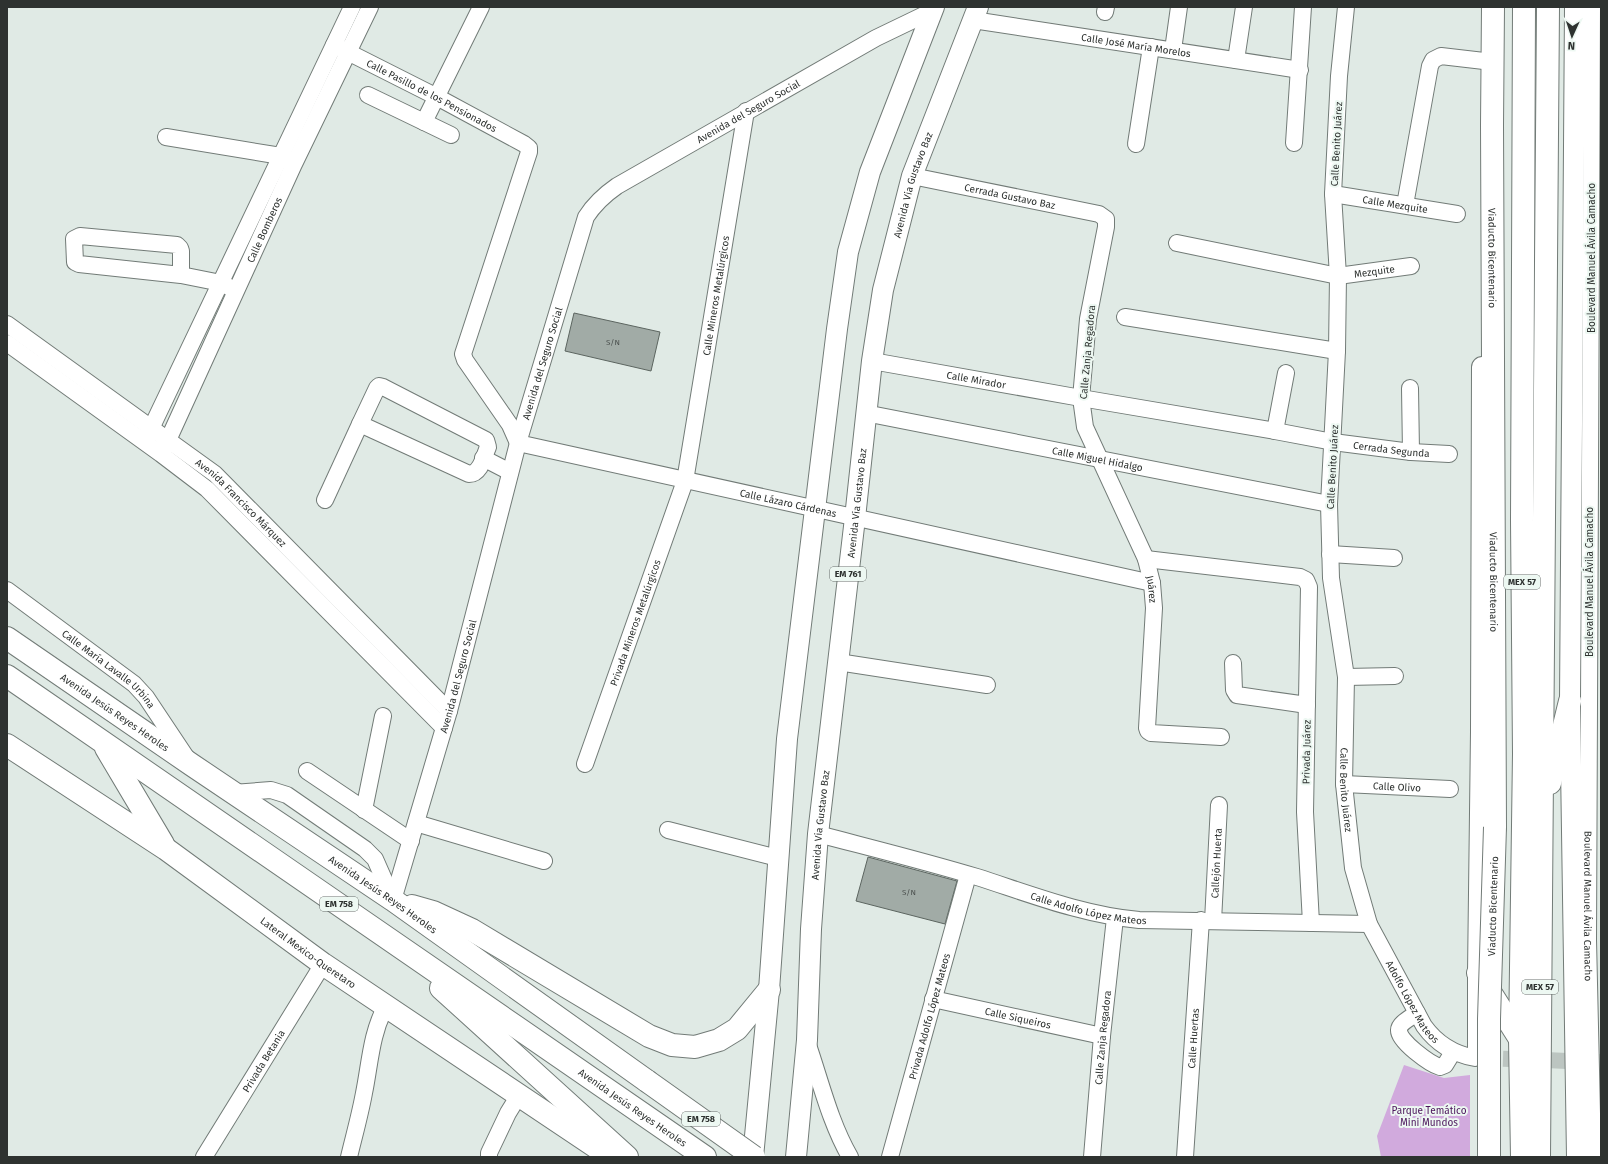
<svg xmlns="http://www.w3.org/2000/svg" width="1608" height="1164" viewBox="0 0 1608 1164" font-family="'Fira Sans',sans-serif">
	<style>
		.green { fill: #d1aadd }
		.building { fill: #a1aba6; stroke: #5c6560 }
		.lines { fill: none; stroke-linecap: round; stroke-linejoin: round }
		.minor-tunnel { stroke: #bcc5c1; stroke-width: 16; stroke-dasharray: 16 8; stroke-linecap: butt }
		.minor-casing { stroke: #727b77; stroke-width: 18 }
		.major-casing { stroke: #727b77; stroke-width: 22 }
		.highway-casing { stroke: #727b77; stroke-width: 24 }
		.minor { stroke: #fff; stroke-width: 16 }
		.major { stroke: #fff; stroke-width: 20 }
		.highway { stroke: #fff; stroke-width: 22 }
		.highway-bridge-casing { stroke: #727b77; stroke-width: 24; stroke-linecap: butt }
		.highway-bridge { stroke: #fff; stroke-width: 22 }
		.labels { text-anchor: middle; stroke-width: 4; stroke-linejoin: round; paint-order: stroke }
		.number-label { font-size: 8px; fill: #4b504e }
		.shield { fill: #edf8f2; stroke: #676d6a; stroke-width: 1 }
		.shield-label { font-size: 9px; font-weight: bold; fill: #2e3230 }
		.street-label { font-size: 10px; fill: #2e3230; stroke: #edf8f2 }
		.park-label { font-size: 10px; fill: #4a125a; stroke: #edf8f2 }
	</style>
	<rect width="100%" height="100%" fill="#e0eae5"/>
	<!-- green -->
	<path class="green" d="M1404 1065 1444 1078 1470 1075V1157H1381L1377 1136Z"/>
	<!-- building -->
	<path class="building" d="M574 313 660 332 651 371 565 351Z
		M868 857 957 881 945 924 856 901Z"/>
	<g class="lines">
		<!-- minor-tunnel -->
		<path class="minor-tunnel" d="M1479 1058 1601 1062"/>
		<defs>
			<g id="minor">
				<path id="s1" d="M1346 7 1339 76 1333 194 1338 276 1337 351 1329 504 1331 578 1346 677 1344 784 1353 868 1369 924 1424 1026C1437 1044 1453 1054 1475 1058"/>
				<path id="s2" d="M1592 7 1588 940 1593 1157"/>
				<path d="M1105 12 1106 7"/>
				<path id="s3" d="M973 20 1300 70"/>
				<path id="s4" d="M334 45 437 97 524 144 529 148V152L463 354 465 360 510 425 518 443 1152 583"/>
				<path d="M1173 50 1179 7"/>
				<path d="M1236 60 1244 7"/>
				<path d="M368 95 451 135"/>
				<path d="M424 122 481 7"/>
				<path d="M166 137 281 156 289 161"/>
				<path d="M1294 143 1303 7"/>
				<path d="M1136 144 1151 47"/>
				<path id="s5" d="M912 176 1099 214 1106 219V227L1088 319 1081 398 1085 427 1146 559 1152 583 1154 608 1147 728 1148 731 1151 733 1221 737"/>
				<path id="s6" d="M1333 194 1457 214"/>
				<path d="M1405 205 1430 66 1433 60 1441 56 1484 61"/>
				<path id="s7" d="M1177 243 1338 276 1411 266"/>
				<path d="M181 275V251L180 248 177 245 80 236 74 239 75 262 79 264 181 275 221 283 229 287"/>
				<path d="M1125 317 1337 351"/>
				<path id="s8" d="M7 324 215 474 449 711"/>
				<path d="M7 343 161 454 207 489 444 728"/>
				<path id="s9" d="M872 361 1081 398 1275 431 1333 442 1411 452 1449 454"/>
				<path d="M379 386 383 387 486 440 488 447C484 456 481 474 469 474L360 424 377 388Z"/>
				<path d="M1410 388 1411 452"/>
				<path id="s10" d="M865 413 1329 504"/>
				<path d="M1275 431 1286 373"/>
				<path d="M147 437 352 7"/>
				<path id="s11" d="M164 449 294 164 370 7"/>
				<path d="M483 458 510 472"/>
				<path d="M325 500 360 424"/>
				<path d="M1330 554 1394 558"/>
				<path d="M1146 559 1300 577 1306 580 1309 587 1305 812 1311 923"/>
				<path id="s12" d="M7 590 134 684 146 697 186 757"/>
				<path d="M838 662 987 685"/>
				<path d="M1233 663 1234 690 1237 695 1307 705"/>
				<path d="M1346 677 1395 676"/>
				<path id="s13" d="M585 764 685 481 746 111"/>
				<path d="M307 771 411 841"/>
				<path id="s14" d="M1344 784 1450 789"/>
				<path d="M233 793 271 790 287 795 365 849 375 859 393 900"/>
				<path d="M364 810 383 716"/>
				<path d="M416 823 544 861"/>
				<path d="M668 830 778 858"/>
				<path id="s15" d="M818 834C871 848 924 861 977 877 1030 894 1083 915 1139 920L1369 924"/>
				<path id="s16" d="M393 900 449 711 518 443 586 217C595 203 604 195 617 186L876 38 932 11"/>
				<path id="s17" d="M1213 921 1219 805"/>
				<path id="s18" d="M933 999 1102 1036"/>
				<path d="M1417 1013C1412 1017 1399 1023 1399 1030 1398 1041 1430 1064 1440 1067L1445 1065 1453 1052"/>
				<path d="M808 1045C821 1083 830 1122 850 1157"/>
				<path id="s19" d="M204 1157 323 964"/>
				<path d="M349 1157C354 1136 360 1115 364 1093 370 1064 371 1033 386 1006"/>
				<path d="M489 1157V1153L508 1113 519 1095"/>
				<path id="s20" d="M890 1157 968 875"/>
				<path id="s21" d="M1092 1157 1102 1036 1115 918"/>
				<path id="s22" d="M1185 1157 1201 920"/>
			</g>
			<g id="major">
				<path d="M1575 7 1570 701 1577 1157"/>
				<path d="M1478 1051V973L1481 732 1482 367"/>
				<path d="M753 1157 769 990 787 739 837 329 848 252 870 172 934 7"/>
				<path id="s23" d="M796 1157 807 1040 811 929 818 834 855 518 872 361 883 290 912 176 978 7"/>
			</g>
			<g id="highway">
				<path id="s24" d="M1493 7 1492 125 1495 827"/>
				<path id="s25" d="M7 638 192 765 393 900 647 1081"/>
				<path id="s26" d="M7 676 705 1157"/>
				<path id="s27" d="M7 745 166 849 323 964 611 1157"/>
				<path d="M106 748 163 844"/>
				<path d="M1550 783 1570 701"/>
				<path d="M412 906 433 912 472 930 649 1036 672 1045 695 1047 719 1040 737 1029 769 990"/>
				<path d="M1478 973 1520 1039"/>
				<path d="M441 988 627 1157"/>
				<path d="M1522 1157 1520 1039 1524 754 1522 521 1524 7"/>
				<path d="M1539 1157 1548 7"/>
			</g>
		</defs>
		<!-- minor casing -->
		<use href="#minor" class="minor-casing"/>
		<!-- major casing -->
		<use href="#major" class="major-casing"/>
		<!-- highway casing -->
		<use href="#highway" class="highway-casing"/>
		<!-- minor -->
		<use href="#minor" class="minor"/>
		<!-- major -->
		<use href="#major" class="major"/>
		<!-- highway -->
		<use href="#highway" class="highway"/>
		<defs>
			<g id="highway-bridge">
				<path d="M647 1081 754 1157"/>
				<path id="s28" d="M1489 1157V1019L1495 827"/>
			</g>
		</defs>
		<!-- highway-bridge casing -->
		<use href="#highway-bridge" class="highway-bridge-casing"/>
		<!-- highway-bridge -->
		<use href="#highway-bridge" class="highway-bridge"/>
	</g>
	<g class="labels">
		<!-- number labels -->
		<g class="number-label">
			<text x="613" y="345">S/N</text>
			<text x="909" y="895">S/N</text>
		</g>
		<!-- shield labels -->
		<g class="shield">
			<rect x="830" y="567" width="36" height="14" rx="3"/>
			<rect x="1504" y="575" width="36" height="14" rx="3"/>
			<rect x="320" y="897" width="38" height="14" rx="3"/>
			<rect x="1522" y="980" width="36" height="14" rx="3"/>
			<rect x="682" y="1112" width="38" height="14" rx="3"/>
		</g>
		<g class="shield-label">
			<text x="848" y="577">EM 761</text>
			<text x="1522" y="585">MEX 57</text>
			<text x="339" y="907">EM 758</text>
			<text x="1540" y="990">MEX 57</text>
			<text x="701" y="1122">EM 758</text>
		</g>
		<!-- street labels -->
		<g class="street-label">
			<text dy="4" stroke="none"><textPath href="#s3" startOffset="165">Calle José María Morelos</textPath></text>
			<text dy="4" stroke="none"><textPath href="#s4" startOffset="110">Calle Pasillo de los Pensionados</textPath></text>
			<text dy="4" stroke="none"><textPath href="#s16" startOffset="905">Avenida del Seguro Social</textPath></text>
			<text transform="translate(1336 144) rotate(-87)" y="4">Calle Benito Juárez</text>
			<text dy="4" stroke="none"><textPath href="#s23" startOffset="981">Avenida Via Gustavo Baz</textPath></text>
			<text dy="4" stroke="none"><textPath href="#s5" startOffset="100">Cerrada Gustavo Baz</textPath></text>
			<text dy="4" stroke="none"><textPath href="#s6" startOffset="63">Calle Mezquite</textPath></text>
			<text dy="4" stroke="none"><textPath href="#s11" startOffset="241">Calle Bomberos</textPath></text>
			<text dy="4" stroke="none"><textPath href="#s24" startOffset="251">Viaducto Bicentenario</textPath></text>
			<text transform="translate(1591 258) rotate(-90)" y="4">Boulevard Manuel Ávila Camacho</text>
			<text dy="4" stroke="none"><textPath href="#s7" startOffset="201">Mezquite</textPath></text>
			<text dy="4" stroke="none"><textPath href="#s13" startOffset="488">Calle Mineros Metalúrgicos</textPath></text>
			<text transform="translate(1087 352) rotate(-85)" y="4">Calle Zanja Regadora</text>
			<text dy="4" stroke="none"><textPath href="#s16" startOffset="557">Avenida del Seguro Social</textPath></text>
			<text dy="4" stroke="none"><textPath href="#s9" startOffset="106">Calle Mirador</textPath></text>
			<text dy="4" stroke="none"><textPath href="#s9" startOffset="527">Cerrada Segunda</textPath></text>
			<text dy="4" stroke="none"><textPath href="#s10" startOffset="237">Calle Miguel Hidalgo</textPath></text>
			<text transform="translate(1332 467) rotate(-87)" y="4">Calle Benito Juárez</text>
			<text dy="4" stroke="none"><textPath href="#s8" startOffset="295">Avenida Francisco Márquez</textPath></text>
			<text dy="4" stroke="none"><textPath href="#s23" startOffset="657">Avenida Via Gustavo Baz</textPath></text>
			<text dy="4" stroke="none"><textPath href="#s4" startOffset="819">Calle Lázaro Cárdenas</textPath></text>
			<text dy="4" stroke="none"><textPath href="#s24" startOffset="575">Viaducto Bicentenario</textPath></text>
			<text transform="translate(1589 582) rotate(-90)" y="4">Boulevard Manuel Ávila Camacho</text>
			<text dy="4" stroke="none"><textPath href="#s5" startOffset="586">Juárez</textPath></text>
			<text dy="4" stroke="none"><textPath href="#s13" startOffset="150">Privada Mineros Metalúrgicos</textPath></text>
			<text dy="4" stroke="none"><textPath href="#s12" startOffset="129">Calle María Lavalle Urbina</textPath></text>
			<text dy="4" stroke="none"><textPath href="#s16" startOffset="233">Avenida del Seguro Social</textPath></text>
			<text dy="4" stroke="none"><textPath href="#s25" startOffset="131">Avenida Jesús Reyes Heroles</textPath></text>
			<text transform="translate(1306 752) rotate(-89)" y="4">Privada Juárez</text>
			<text dy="4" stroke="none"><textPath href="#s14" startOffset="53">Calle Olivo</textPath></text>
			<text dy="4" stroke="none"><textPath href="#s1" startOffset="785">Calle Benito Juárez</textPath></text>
			<text dy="4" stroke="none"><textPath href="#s23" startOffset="333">Avenida Via Gustavo Baz</textPath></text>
			<text dy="4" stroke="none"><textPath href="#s17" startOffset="58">Callejón Huerta</textPath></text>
			<text dy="4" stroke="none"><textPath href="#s25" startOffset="455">Avenida Jesús Reyes Heroles</textPath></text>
			<text dy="4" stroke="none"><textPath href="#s15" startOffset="281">Calle Adolfo López Mateos</textPath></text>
			<text dy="4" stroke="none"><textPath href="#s28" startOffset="251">Viaducto Bicentenario</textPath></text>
			<text dy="4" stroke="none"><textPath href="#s2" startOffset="899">Boulevard Manuel Ávila Camacho</textPath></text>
			<text dy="4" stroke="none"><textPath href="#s27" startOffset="366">Lateral Mexico-Queretaro</textPath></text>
			<text dy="4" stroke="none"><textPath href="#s1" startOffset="1011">Adolfo López Mateos</textPath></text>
			<text dy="4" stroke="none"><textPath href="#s20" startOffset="146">Privada Adolfo López Mateos</textPath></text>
			<text dy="4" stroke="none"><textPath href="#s18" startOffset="87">Calle Siqueiros</textPath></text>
			<text dy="4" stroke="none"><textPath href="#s21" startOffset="120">Calle Zanja Regadora</textPath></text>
			<text dy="4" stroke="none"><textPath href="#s22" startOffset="119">Calle Huertas</textPath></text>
			<text dy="4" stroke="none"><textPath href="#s19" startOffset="113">Privada Betania</textPath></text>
			<text dy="4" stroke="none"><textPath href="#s26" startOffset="760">Avenida Jesús Reyes Heroles</textPath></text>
		</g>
		<!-- park labels -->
		<g class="park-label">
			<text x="1429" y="1114">Parque Temático<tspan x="1429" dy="12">Mini Mundos</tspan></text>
		</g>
	</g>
	<!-- border -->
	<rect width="1608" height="1164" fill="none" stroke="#2e3230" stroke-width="16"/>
	<!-- north arrow -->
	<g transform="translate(1572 36) rotate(183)" stroke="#edf8f2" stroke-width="3" paint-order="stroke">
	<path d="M0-3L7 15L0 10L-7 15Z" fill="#2e3230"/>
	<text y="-6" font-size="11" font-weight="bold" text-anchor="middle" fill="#2e3230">N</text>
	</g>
</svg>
